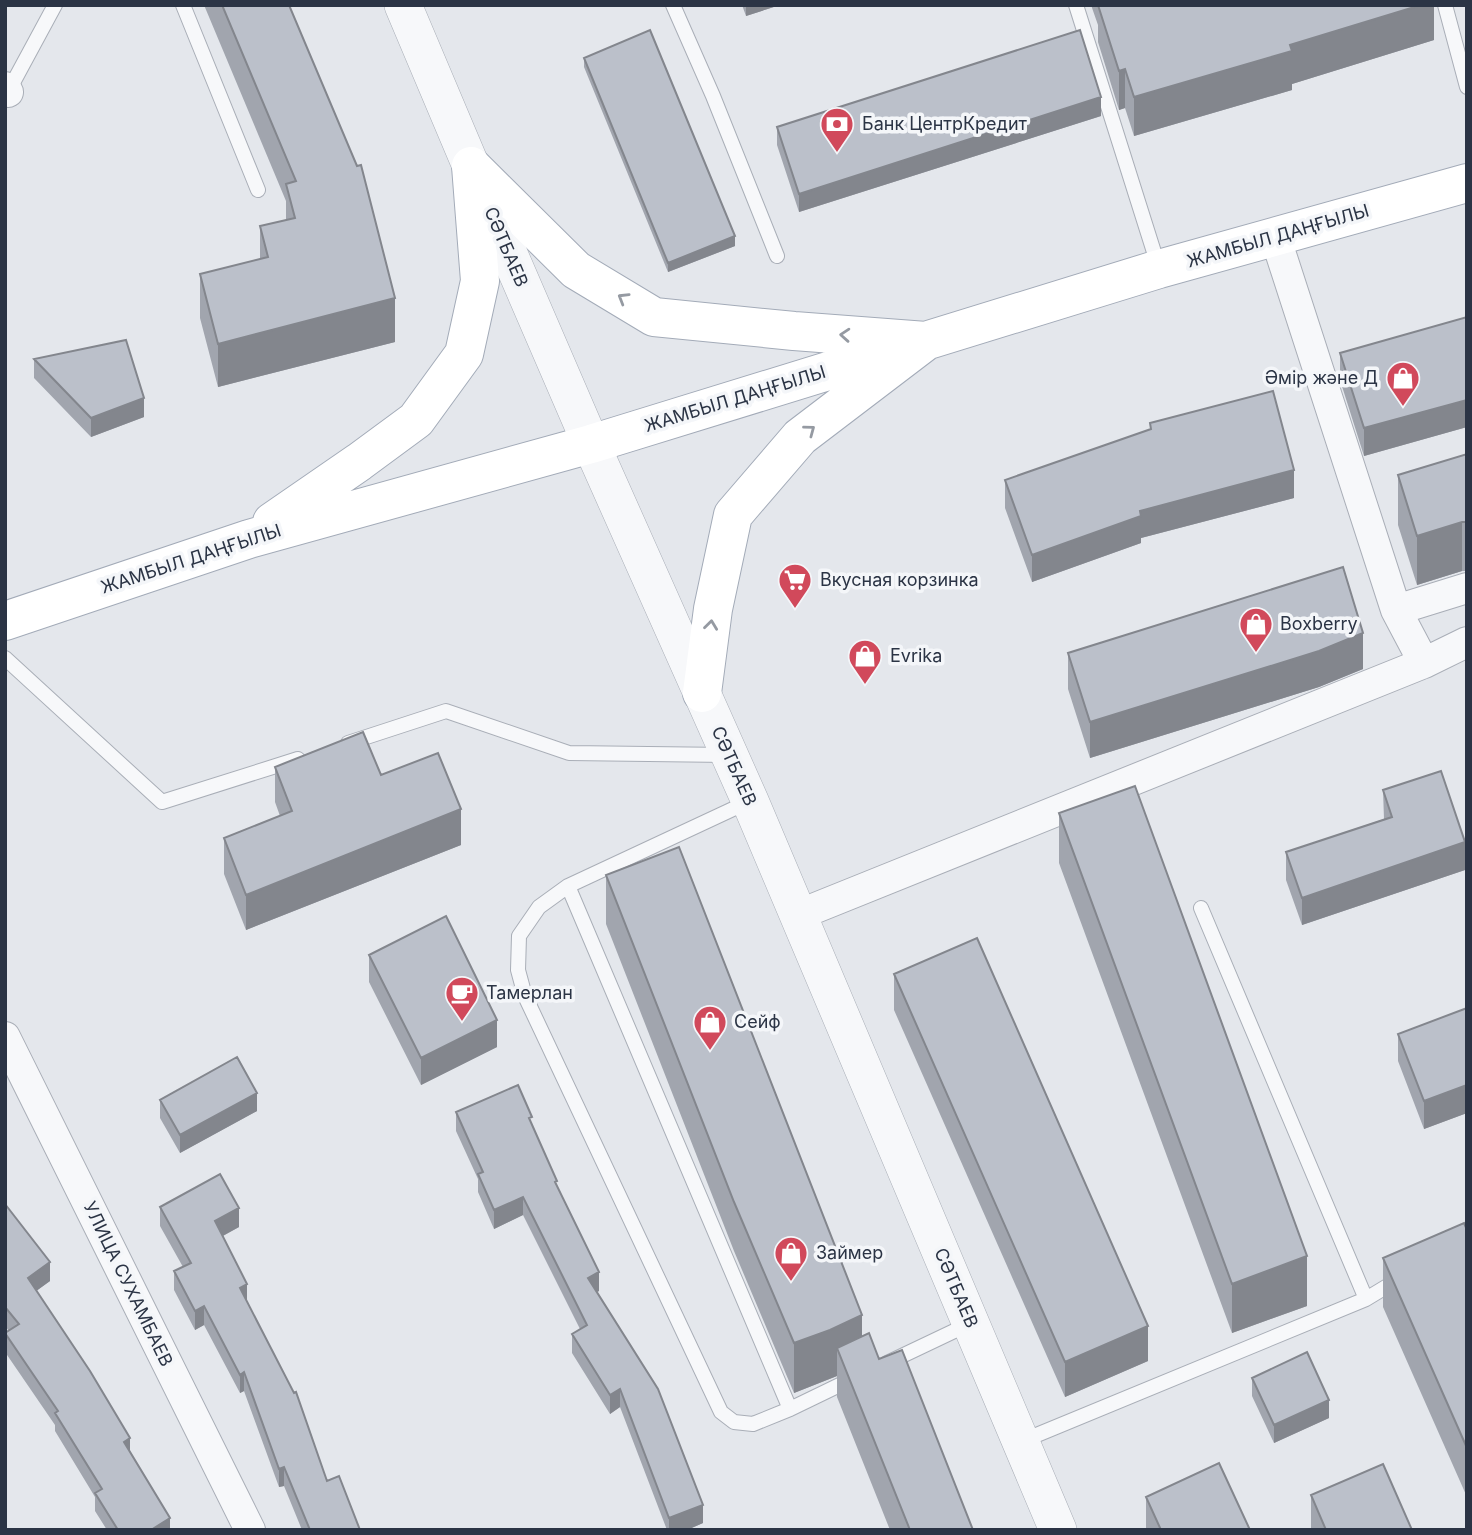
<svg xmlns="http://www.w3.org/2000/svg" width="1472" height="1535" viewBox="0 0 1472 1535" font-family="Inter,sans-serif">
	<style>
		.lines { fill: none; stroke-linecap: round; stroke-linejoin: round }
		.service-casing { stroke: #a9aeb7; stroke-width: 16 }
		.minor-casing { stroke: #a9aeb7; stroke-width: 32 }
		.tertiary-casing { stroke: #a9aeb7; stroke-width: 38 }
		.primary-casing { stroke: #a3abb8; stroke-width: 40 }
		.service { stroke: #f7f8fa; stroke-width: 14 }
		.minor { stroke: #f7f8fa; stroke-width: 30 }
		.tertiary { stroke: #f7f8fa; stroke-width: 37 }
		.primary { stroke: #fff; stroke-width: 38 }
		.wall { fill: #a1a5ae }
		.shaded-wall { fill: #83868d }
		.building { fill: #bbc0ca; stroke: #83868d; stroke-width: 2 }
		.oneway { stroke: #959aa2 }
		.labels { text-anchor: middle; stroke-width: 7; stroke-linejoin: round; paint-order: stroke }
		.poi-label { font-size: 18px; fill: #2b3445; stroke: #f4f6f9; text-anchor: start }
		.street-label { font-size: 18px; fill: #2b3445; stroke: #f4f6f9 }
	</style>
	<rect width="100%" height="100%" fill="#e4e7ec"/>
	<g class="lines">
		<defs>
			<path id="service" d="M183 5 258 190
				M673 5 713 96 777 256
				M1076 5 1159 268
				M1445 5 1467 87
				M8 92 55 5
				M5 658 162 802 298 759
				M348 743 446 711 569 753 728 755
				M748 802 568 886 539 907 519 936 518 970 525 996 721 1412 734 1422 753 1424 790 1409 852 1379
				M568 886 790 1409
				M1201 908 1366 1299
				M887 1363 969 1324
				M1022 1441 1366 1299 1399 1279"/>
			<path id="minor" d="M5 87 8 92
				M1275 236 1396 610 1424 663 1467 642
				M1396 610 1467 588
				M798 915 1424 663
				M5 1037 250 1530"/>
			<path id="tertiary" d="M403 5 471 166 591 444 750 801 1058 1530"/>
			<path id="primary" d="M272 522 359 462 416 420 464 354 480 281 471 166 576 270 654 317 794 331 926 341 800 437 733 515 713 609 702 693
				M5 621 249 539 591 444 1159 269 1467 183"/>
		</defs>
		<!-- service casing -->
		<use href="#service" class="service-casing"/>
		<!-- minor casing -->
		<use href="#minor" class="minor-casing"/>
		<!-- tertiary casing -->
		<use href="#tertiary" class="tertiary-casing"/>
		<!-- primary casing -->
		<use href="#primary" class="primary-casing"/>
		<!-- service -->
		<use href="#service" class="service"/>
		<!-- minor -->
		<use href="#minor" class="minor"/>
		<!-- tertiary -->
		<use href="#tertiary" class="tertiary"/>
		<!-- primary -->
		<use href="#primary" class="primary"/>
	</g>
	<!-- wall -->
	<path class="wall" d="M204 5H289L395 342 218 387 200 318V274L260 259V226L286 220V201Z
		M742 5H780L746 16Z
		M1091 5H1434V40L1292 84V90L1134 136 1125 108 1119 110 1098 42V25Z
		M584 58 735 246 668 272 584 67Z
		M1101 116 799 212 777 145V127Z
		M1467 317V427L1364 456 1340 380V353Z
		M34 359 144 417 91 437 34 378Z
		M1150 423 1294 498 1141 538V543L1032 582 1005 508V480L1150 430Z
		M1467 454V571H1462L1417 585 1398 525V475Z
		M1068 653 1363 669 1319 687 1090 758 1068 689Z
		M275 767 381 775 461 845 246 930 224 874V838L280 816 275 802Z
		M1383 790 1465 870 1302 925 1286 880V852L1384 819Z
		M1059 813 1307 1306 1232 1333 1059 863Z
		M606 875 862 1336 879 1359 973 1530H890L837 1397V1376L794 1393 734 1251 606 924Z
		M369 955 497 1047 421 1085 369 982Z
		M894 974 1148 1361 1065 1397 894 1010Z
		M1467 1008V1113L1424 1129 1398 1061V1034Z
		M160 1100 257 1111 180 1153 160 1118Z
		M456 1112 532 1126 599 1291 597 1292 703 1523 687 1530H667L620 1407 610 1414 572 1353V1334L580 1329 523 1215 494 1229 478 1192V1179L456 1131Z
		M5 1204 50 1281 36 1291 130 1451 170 1530H107L95 1511V1497L55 1431V1425L5 1352V1333L9 1331 5 1326Z
		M160 1207 239 1227 223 1236 247 1302 327 1481 360 1530H302L284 1486 279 1487 244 1391 240 1393 204 1325 195 1330 174 1290V1271L183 1267 160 1226Z
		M1467 1230V1497L1383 1307V1258Z
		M1252 1378 1329 1418 1274 1443 1252 1396Z
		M1311 1495 1412 1530H1311Z
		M1146 1497 1250 1530H1146Z"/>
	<!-- shaded-wall -->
	<path class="shaded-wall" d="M746 5H780L746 16Z
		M1421 5H1434V40L1292 84V90L1134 136V97L1290 45Z
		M1125 69V108L1119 110V71Z
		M1101 97V116L799 212V194Z
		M735 236V246L668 272V263Z
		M395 298V342L218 387V344Z
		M144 398V417L91 437V418Z
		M1467 400V427L1364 456V428Z
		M1294 470V498L1141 538V543L1032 582V555L1140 511Z
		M1462 522V571L1417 585V536Z
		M1363 633V669L1319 687 1090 758V722Z
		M461 809V845L246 930V895Z
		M1465 842V870L1302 925V898Z
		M497 1020V1047L421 1085V1058Z
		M1467 1085V1113L1424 1129V1101Z
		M257 1093V1111L180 1153V1135Z
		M523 1197V1215L494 1229V1210Z
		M239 1208V1227L215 1240V1221Z
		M1307 1256V1306L1232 1333V1284Z
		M50 1262V1281L28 1297V1278Z
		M599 1272V1291L588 1296V1278Z
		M247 1284V1302L240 1288Z
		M204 1306V1325L195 1330V1311Z
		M862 1315V1364L837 1348V1376L794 1393V1343Z
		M1148 1326V1361L1065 1397V1362Z
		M244 1372V1391L240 1393V1375Z
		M620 1389V1407L610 1414V1395Z
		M1329 1400V1418L1274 1443V1425Z
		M130 1438V1457L124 1442Z
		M284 1467V1486L279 1487V1469Z
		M703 1505V1523L687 1530H669V1518Z
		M170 1518V1530H151Z"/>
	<!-- building -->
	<path class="building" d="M222 5H289L357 166 361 165 395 298 218 344 200 274 268 257 260 226 295 218 286 184 296 181Z
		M1098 5H1421L1290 45 1292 51 1134 97 1125 69 1119 71Z
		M650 30 735 236 668 263 584 58Z
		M1080 30 1101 97 799 194 777 127Z
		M1467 317V400L1364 428 1340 353Z
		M126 340 144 398 91 418 34 359Z
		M1273 391 1294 470 1140 511 1141 516 1032 555 1005 480 1151 429 1150 423Z
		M1467 454V522H1462L1417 536 1398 475Z
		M1343 567 1363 633 1319 651 1090 722 1068 653Z
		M363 732 381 775 438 753 461 809 246 895 224 838 292 811 275 767Z
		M1441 771 1465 842 1302 898 1286 852 1392 817 1383 790Z
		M1135 786 1307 1256 1232 1284 1059 813Z
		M679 847 862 1315 830 1330 794 1343 734 1202 606 875Z
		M446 916 497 1020 421 1058 369 955Z
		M977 938 1148 1326 1065 1362 894 974Z
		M1467 1008V1085L1424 1101 1398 1034Z
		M237 1057 257 1093 180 1135 160 1100Z
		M518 1085 532 1117 529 1118 557 1181 555 1182 599 1272 588 1278 658 1389 703 1505 669 1518 620 1389 610 1395 572 1334 587 1325 523 1197 494 1210 478 1174 483 1172 456 1112Z
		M220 1174 239 1208 215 1221 247 1284 240 1288 294 1393 296 1392 327 1481 339 1476 360 1530H310L284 1467 279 1469 244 1372 240 1375 204 1306 195 1311 174 1271 191 1263 160 1207Z
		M5 1204 50 1262 28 1278 90 1371 130 1438 124 1442 170 1518 151 1530H118L95 1493 102 1489 55 1413 58 1411 5 1333 19 1324 5 1307Z
		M1464 1223 1467 1230V1448L1383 1258Z
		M869 1333 879 1359 902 1350 973 1530H910L837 1348Z
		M1307 1352 1329 1400 1274 1425 1252 1378Z
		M1219 1463 1250 1530H1161L1146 1497Z
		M1383 1464 1412 1530H1326L1311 1495Z"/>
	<!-- one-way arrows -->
	<defs><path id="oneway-chevron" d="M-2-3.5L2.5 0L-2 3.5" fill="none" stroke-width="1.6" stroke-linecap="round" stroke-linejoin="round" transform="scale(1.75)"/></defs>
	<g class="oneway">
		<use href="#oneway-chevron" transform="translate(623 298) rotate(-149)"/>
		<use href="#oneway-chevron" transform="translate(845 335) rotate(-176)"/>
		<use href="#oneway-chevron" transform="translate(810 430) rotate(-37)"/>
		<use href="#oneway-chevron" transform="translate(711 625) rotate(-83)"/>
	</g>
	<!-- icons -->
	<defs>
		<symbol id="bank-pin" viewBox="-11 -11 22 30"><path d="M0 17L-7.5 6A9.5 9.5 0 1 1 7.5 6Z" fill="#d1495b" stroke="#f4f6f9"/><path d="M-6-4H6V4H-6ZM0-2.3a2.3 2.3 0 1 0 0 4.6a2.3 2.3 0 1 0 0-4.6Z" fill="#fff"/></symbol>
		<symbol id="shop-pin" viewBox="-11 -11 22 30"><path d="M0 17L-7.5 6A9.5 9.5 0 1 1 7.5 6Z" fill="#d1495b" stroke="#f4f6f9"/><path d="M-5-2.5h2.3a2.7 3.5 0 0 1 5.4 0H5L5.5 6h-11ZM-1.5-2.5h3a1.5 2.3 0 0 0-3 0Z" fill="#fff"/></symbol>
		<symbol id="supermarket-pin" viewBox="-11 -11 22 30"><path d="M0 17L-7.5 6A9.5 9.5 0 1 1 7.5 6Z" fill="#d1495b" stroke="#f4f6f9"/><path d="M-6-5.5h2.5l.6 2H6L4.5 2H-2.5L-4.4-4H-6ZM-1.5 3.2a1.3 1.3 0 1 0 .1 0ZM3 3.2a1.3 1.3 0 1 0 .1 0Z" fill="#fff"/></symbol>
		<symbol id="cafe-pin" viewBox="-11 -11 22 30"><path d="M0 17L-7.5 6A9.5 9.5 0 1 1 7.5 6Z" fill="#d1495b" stroke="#f4f6f9"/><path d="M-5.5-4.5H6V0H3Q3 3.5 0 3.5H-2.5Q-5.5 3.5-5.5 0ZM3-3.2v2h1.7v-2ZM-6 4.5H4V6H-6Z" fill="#fff"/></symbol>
	</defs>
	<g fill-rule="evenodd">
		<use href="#bank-pin" x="818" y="105" width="38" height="52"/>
		<use href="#shop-pin" x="1384" y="359" width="38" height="52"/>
		<use href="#supermarket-pin" x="776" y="561" width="38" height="52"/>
		<use href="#shop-pin" x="1237" y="605" width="38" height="52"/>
		<use href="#shop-pin" x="846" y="637" width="38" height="52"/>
		<use href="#cafe-pin" x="443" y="974" width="38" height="52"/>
		<use href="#shop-pin" x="691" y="1003" width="38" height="52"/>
		<use href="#shop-pin" x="772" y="1234" width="38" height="52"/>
	</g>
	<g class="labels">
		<!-- poi labels -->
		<g class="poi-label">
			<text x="862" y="130">Банк ЦентрКредит</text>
			<text x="1378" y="384" text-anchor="end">Әмір және Д</text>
			<text x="820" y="586">Вкусная корзинка</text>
			<text x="1280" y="630">Boxberry</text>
			<text x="890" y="662">Evrika</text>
			<text x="486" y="999">Тамерлан</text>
			<text x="734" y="1028">Сейф</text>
			<text x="816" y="1259">Займер</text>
		</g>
		<!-- street labels -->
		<g class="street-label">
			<text transform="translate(1278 236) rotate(-16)" y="6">ЖАМБЫЛ ДАҢҒЫЛЫ</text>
			<text transform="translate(506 247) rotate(67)" y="6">СӘТБАЕВ</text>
			<text transform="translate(735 399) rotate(-17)" y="6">ЖАМБЫЛ ДАҢҒЫЛЫ</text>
			<text transform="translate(191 559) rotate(-18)" y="6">ЖАМБЫЛ ДАҢҒЫЛЫ</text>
			<text transform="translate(734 766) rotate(66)" y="6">СӘТБАЕВ</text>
			<text transform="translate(128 1284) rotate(64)" y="6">УЛИЦА СУХАМБАЕВ</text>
			<text transform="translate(956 1288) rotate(67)" y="6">СӘТБАЕВ</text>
		</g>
	</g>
	<!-- border -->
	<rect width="1472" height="1535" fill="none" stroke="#2b3445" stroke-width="14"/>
</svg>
